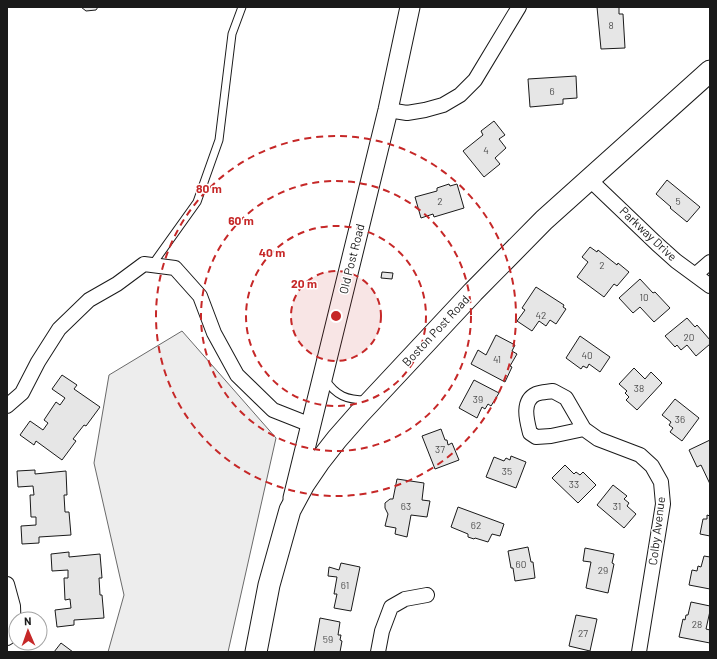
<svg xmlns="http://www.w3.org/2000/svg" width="717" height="659" viewBox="0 0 717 659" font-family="Barlow,sans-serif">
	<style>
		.built { fill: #ededed; stroke: #6a6a6a }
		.building { fill: #e6e6e6; stroke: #1a1a1a }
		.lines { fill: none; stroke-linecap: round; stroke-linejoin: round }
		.lane-casing { stroke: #1a1a1a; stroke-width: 9 }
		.street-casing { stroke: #1a1a1a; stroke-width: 16 }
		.secondary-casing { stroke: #1a1a1a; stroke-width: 21 }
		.primary-casing { stroke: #1a1a1a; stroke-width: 23 }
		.lane { stroke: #fff; stroke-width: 7 }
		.street { stroke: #fff; stroke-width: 14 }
		.secondary { stroke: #fff; stroke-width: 19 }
		.primary { stroke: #fff; stroke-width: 21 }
		.ring { fill: none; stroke: #c62828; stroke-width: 2; stroke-dasharray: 7 5 }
		.labels { text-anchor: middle; stroke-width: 3; stroke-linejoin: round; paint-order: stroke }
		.number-label { font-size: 10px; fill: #4d4d4d }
		.street-label { font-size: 12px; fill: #1a1a1a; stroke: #fff }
		.centre { fill: #c62828; stroke: #fff; stroke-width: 2 }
		.ring-label { font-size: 12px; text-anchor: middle; font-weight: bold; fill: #c62828; stroke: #fff; stroke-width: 3; stroke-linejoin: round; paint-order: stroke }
	</style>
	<rect width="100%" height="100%" fill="#fff"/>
	<!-- built -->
	<path class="built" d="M182 331 276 438 228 652H108L124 595 94 463 109 375Z"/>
	<!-- building -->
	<path class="building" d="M81 7H98L96 10 86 11Z
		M597 7H619V14H623L625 48 601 49Z
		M576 76 577 98 563 99V104L530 107 528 79Z
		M494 121 505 135 499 139 506 148 495 158 500 164 484 177 463 151 483 135 481 131Z
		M667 180 700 207 687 222 670 208 671 207 656 194Z
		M449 184 450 186 457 184 464 208 434 217 433 214 421 218 415 197 437 191V188Z
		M590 247 597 252 598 250 617 265 618 263 629 272 617 286 614 284 604 297 577 277 588 262 582 257Z
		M382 272 393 273 392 279 381 278Z
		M640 279 653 293 655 292 670 308 654 322 640 307 633 313 619 298Z
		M536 287 564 305 563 307 566 309 556 324 550 320 546 326 539 321 532 331 517 321 525 310 522 308Z
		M687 318 695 327 697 325 710 340V344L696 356 687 345 681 350 677 345 675 347 665 336Z
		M496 335 515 345 512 351 517 354 510 366 512 367 505 382 471 364 478 350 486 355Z
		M580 336 610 357 600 372 589 364 587 368 583 366 581 369 566 358Z
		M634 368 645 379 651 372 662 383 637 410 626 400 629 397 625 393 627 391 619 384Z
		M62 375 77 385 74 389 100 407 86 426 84 425 73 439 76 441 62 460 36 441 34 445 20 435 30 421 43 430 48 423 44 420 56 402 60 405 65 398 52 389Z
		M474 380 499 393 491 406 488 404 485 409 482 407 477 418 459 408Z
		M675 399 699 418 682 441 670 432 673 428 669 425 671 422 662 415Z
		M441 429 445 440H447L448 445 452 443 459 460 435 469 422 436Z
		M710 440V484L701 465 697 467 689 450Z
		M511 456 526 462 516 488 486 477 494 457 504 461 506 458 510 460Z
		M565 465 574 474 576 472 580 475 583 472 596 485 578 503 552 478Z
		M35 470V474L66 471 67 495H64L65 512H69L71 535 39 537V543L22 544 21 526 36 525V517H31L30 495H34L33 486 18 487 17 471Z
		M397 479 424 483 422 500 430 501 427 517 411 515 407 537 395 534 396 528 385 526 388 514 385 508V503L390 499H393Z
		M613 485 627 496 624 499 629 503 627 506 636 514 624 528 597 505Z
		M458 507 504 524 500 536 492 534 488 542 475 538 474 539 468 537V534L451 527Z
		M707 515 710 516V536L700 534 703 519H707Z
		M528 547 531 562H533L535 578 515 581 513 568H511L508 551Z
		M585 548 614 554 612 563 614 564 608 593 586 588 591 562 583 561Z
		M69 552V557L100 554 102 578H99L100 595H102L104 618 74 620V625L57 627 55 610 71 608 70 599 65 600 64 578H68V570L52 571 51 554Z
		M704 556 710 557V589L689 585 692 570 697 571 698 566 701 567Z
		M341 563 360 567 351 611 334 608 337 594H334L337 577 328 576 329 567 339 570Z
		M691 602 710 606V611L706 629 710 630V643L679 637 683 619 685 620 686 615H688Z
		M576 615 597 619 590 651 569 646Z
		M320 618 340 622 338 635H341L340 640 342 641 340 652H314Z
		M61 643 73 652H54Z"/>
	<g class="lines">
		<defs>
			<path id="lane" d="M152 265 197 202 219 140 232 34 242 7
				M325 379C336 396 347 400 366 400"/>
			<path id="street" d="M388 110 407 113 425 110 443 105 460 95 475 80 519 7
				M589 179 657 244 676 261 710 286
				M695 275 710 262
				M553 391 566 398 584 429 551 436 536 437 530 433C527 421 521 401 536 394 541 392 547 392 553 391Z
				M7 406 22 393 38 362 59 329 89 300 117 284 144 264 175 268 200 296 214 333 237 375 273 410 311 425
				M584 429 598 439 640 455 652 466 661 482 663 504 639 652
				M7 584 13 606 14 633 7 638
				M378 652 382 631 391 607 405 599 427 595"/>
			<path id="secondary" d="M293 498 388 110 410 7"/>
			<path id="primary" d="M256 652 269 585 290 510 304 484 319 462 337 439 359 414 473 292 544 220 710 71"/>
		</defs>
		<!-- lane casing -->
		<use href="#lane" class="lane-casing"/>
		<!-- street casing -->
		<use href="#street" class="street-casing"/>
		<!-- secondary casing -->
		<use href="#secondary" class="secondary-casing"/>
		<!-- primary casing -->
		<use href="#primary" class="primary-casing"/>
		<!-- lane -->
		<use href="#lane" class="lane"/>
		<!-- street -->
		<use href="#street" class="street"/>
		<!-- secondary -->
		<use href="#secondary" class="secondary"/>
		<!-- primary -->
		<use href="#primary" class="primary"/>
	</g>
	<!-- distance rings -->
	<circle cx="336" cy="316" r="45" fill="#c62828" fill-opacity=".12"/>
	<g class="ring">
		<circle cx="336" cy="316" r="45"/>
		<circle cx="336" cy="316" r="90"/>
		<circle cx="336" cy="316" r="135"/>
		<circle cx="336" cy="316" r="180"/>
	</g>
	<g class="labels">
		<!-- number labels -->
		<g class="number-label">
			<text x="611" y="29">8</text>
			<text x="552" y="95">6</text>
			<text x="486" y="154">4</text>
			<text x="440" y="205">2</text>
			<text x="678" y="205">5</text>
			<text x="602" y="269">2</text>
			<text x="644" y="301">10</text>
			<text x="541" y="319">42</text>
			<text x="689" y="341">20</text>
			<text x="587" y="359">40</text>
			<text x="497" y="363">41</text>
			<text x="639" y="392">38</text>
			<text x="478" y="403">39</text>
			<text x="680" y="423">36</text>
			<text x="440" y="453">37</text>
			<text x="507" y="475">35</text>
			<text x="574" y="488">33</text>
			<text x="406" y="510">63</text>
			<text x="617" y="510">31</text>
			<text x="476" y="529">62</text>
			<text x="521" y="568">60</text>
			<text x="603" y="574">29</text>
			<text x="345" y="589">61</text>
			<text x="697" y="628">28</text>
			<text x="583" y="637">27</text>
			<text x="328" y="643">59</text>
		</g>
		<!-- street labels -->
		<g class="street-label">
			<text transform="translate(648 234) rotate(43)" y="4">Parkway Drive</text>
			<text transform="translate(352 259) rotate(-76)" y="4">Old Post Road</text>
			<text transform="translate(436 331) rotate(-47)" y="4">Boston Post Road</text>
			<text transform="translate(657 531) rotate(-83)" y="4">Colby Avenue</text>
		</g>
	</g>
	<circle cx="336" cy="316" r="6" class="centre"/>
	<g class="ring-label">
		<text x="209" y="193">80 m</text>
		<text x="241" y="225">60 m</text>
		<text x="272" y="257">40 m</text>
		<text x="304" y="288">20 m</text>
	</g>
	<!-- border -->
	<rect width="717" height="659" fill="none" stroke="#1a1a1a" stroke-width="16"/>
	<!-- north arrow -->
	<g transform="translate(28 631) rotate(358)"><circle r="19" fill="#ffffff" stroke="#a3a3a3"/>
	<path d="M0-3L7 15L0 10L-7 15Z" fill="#c62828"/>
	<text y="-6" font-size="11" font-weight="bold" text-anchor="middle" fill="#1a1a1a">N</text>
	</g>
</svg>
